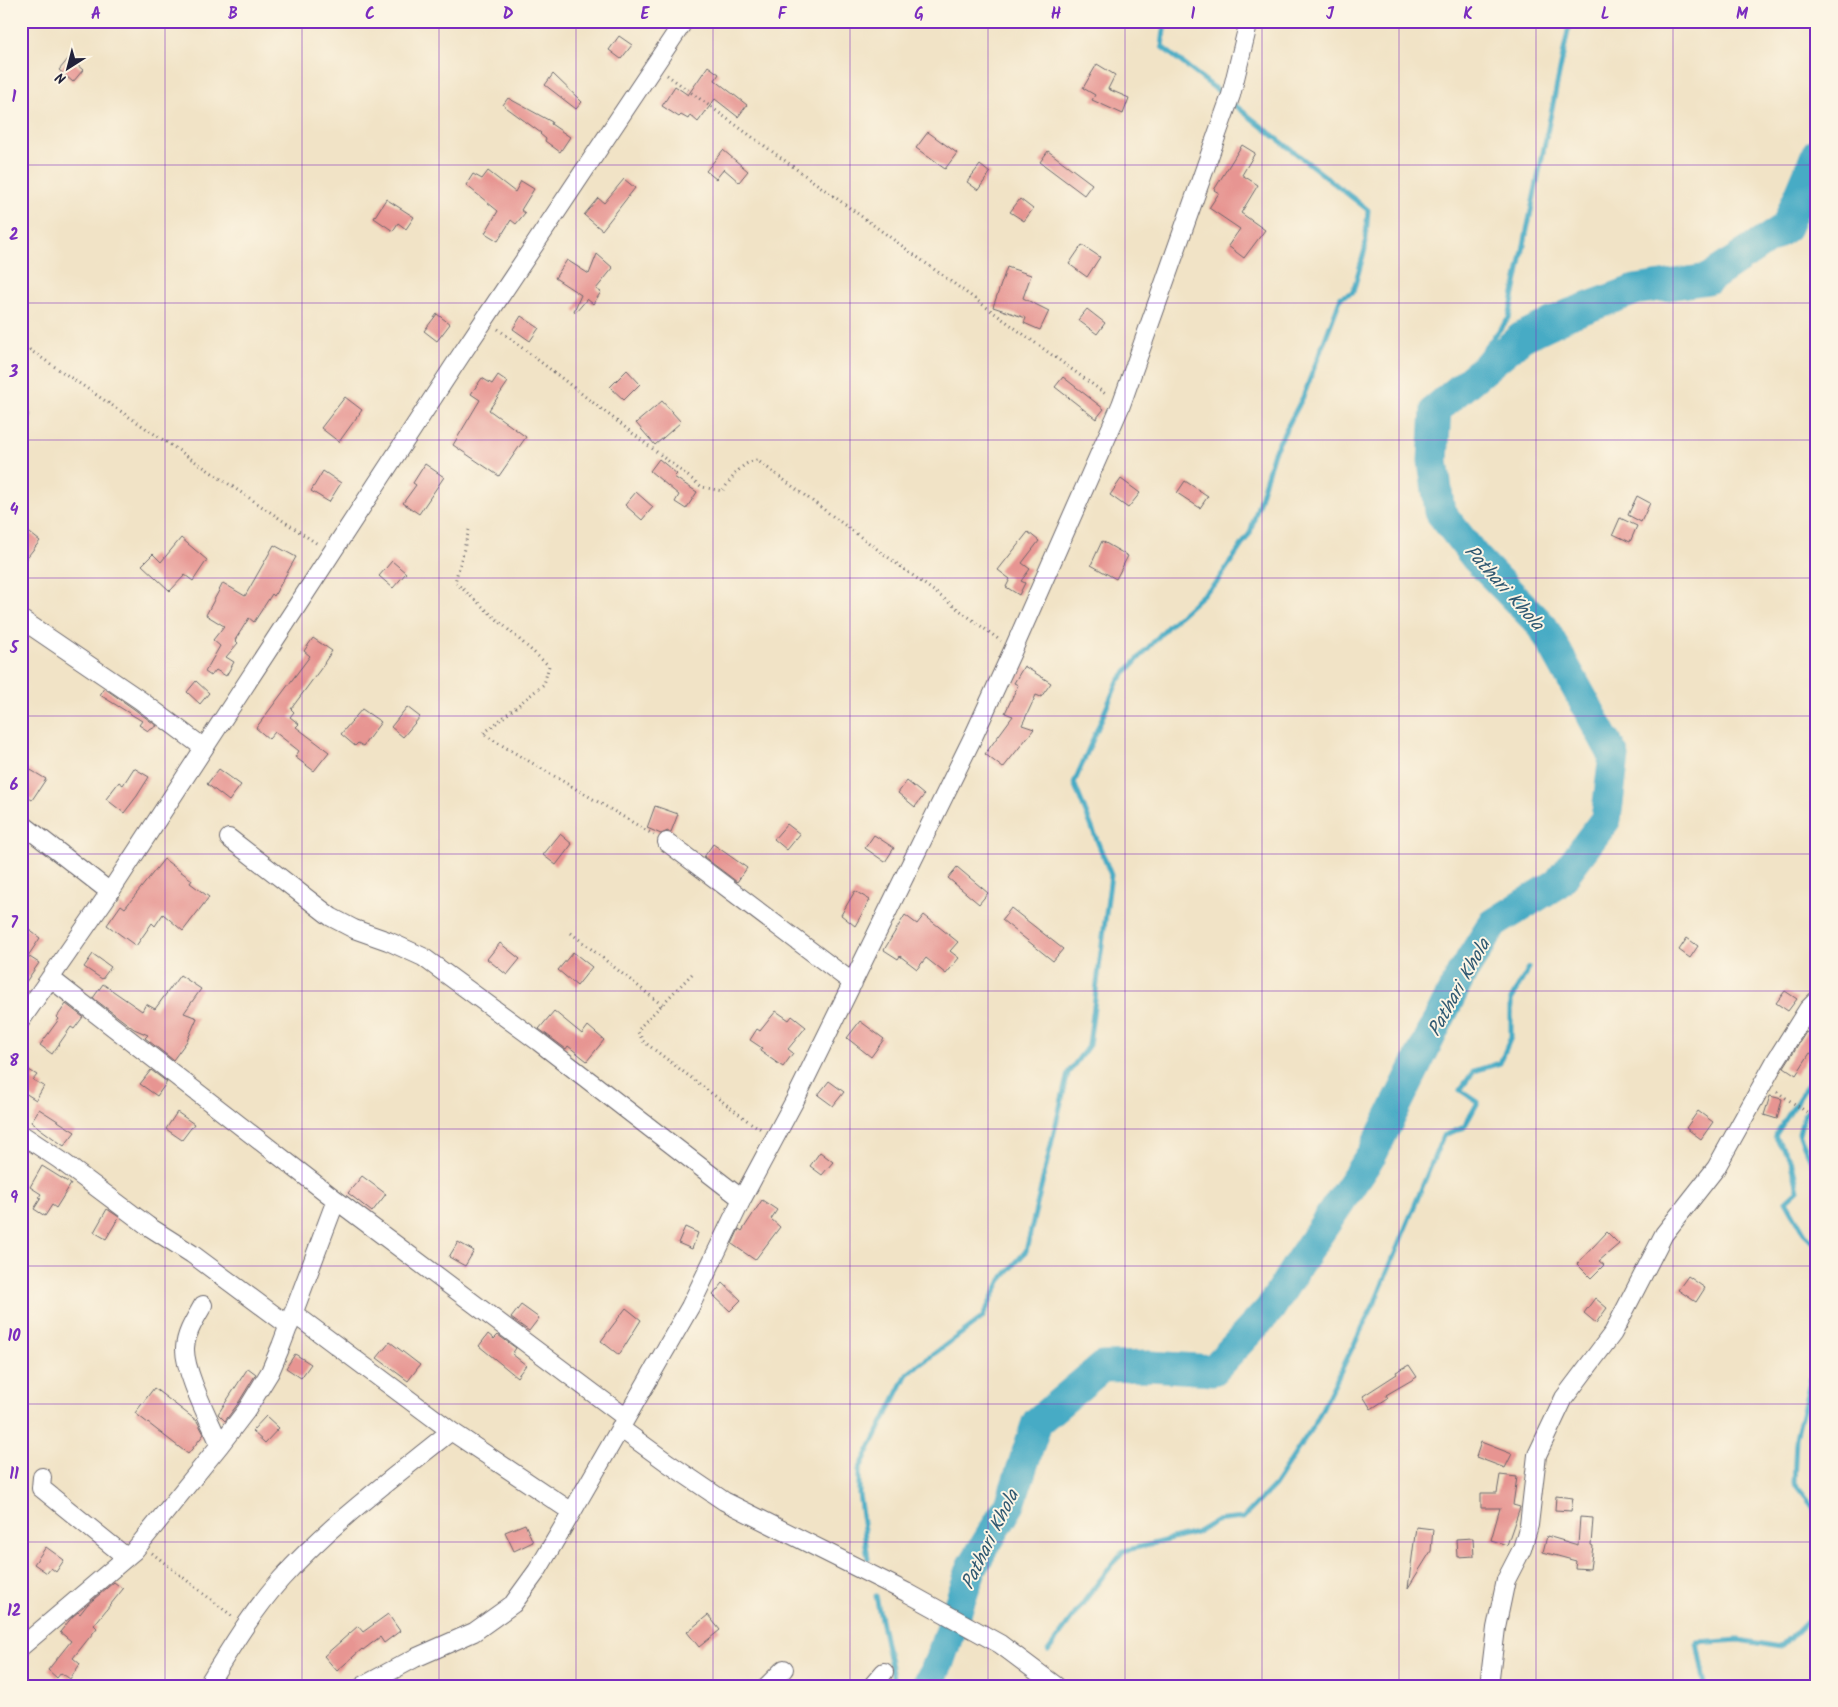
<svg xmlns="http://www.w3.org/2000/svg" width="1838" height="1707" viewBox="0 0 1838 1707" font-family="Kalam,sans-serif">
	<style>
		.water { fill: #46abc5; stroke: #346680 }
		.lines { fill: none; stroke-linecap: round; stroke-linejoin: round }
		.stream { stroke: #46abc5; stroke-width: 5 }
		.river { stroke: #46abc5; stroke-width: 31 }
		.building { fill: #e79592 }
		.minor-casing { stroke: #6a666c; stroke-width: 20 }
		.path { stroke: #6a666c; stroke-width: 3; stroke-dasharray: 1 4; stroke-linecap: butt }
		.minor { stroke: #fff; stroke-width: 18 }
		.grid { fill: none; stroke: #7b2cbf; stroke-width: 1; stroke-opacity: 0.55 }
		.labels { text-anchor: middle; stroke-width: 4; stroke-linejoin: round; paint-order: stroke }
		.water-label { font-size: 19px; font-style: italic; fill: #305972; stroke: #fcf5e5 }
		.neatline { fill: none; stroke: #7b2cbf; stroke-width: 2 }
		.grid-label { font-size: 16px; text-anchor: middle; font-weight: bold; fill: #7b2cbf }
	</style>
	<rect width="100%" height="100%" fill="#fcf5e5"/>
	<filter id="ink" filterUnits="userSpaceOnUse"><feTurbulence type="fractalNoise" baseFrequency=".02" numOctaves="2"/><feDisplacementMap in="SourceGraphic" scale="10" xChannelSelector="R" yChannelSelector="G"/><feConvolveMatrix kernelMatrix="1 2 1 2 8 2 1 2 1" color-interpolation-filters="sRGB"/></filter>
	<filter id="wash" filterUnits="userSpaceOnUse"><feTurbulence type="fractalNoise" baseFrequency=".0096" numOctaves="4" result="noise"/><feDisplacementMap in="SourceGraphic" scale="20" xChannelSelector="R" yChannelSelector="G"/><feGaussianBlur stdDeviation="1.12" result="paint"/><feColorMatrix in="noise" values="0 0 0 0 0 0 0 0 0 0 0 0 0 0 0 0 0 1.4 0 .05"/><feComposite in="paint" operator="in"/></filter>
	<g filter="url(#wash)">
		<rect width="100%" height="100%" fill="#f1e3c6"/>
		<!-- water -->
		<path class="water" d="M21 403 31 415 28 427 21 438Z"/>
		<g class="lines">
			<!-- stream -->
			<path class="stream" d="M1165 21 1162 47 1226 97
				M1436 409 1509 318 1570 21
				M1817 1070 1775 1136 1792 1163 1798 1190 1786 1201 1805 1234 1817 1245
				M1817 1098 1804 1115 1799 1134 1817 1174
				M1817 1365 1812 1374 1796 1438 1794 1483 1817 1512
				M868 1559 859 1494V1470L907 1374 982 1318 1001 1280 1026 1251 1068 1073 1089 1045 1111 875 1074 783 1118 681 1169 625 1217 582 1250 533 1274 452 1303 397 1341 297 1353 292 1365 249 1368 210 1232 103
				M876 1596 895 1686
				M1048 1651 1097 1584 1123 1551 1196 1533 1216 1521 1243 1518 1274 1486 1315 1423 1375 1302 1443 1136 1464 1127 1478 1102 1460 1090 1474 1071 1500 1063 1511 1037V999L1529 968
				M1703 1686 1705 1685 1697 1643 1739 1640 1781 1647 1817 1611"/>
			<!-- river -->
			<path class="river" d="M927 1686 939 1662 972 1567 1010 1504 1037 1422 1102 1367 1150 1366 1213 1370 1270 1309 1298 1264 1372 1154 1462 973 1493 924 1558 883 1606 819 1614 756 1543 627 1476 558 1440 512 1433 461 1436 409 1522 337 1570 314 1635 290 1708 279 1786 227 1817 153"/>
		</g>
		<g id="blocks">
			<!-- building -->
			<path class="building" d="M619 36 632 45 621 59 609 50Z
				M69 58 83 70 73 82 59 70Z
				M1097 64 1115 75 1108 89 1129 98 1123 114 1092 100 1095 95 1083 88Z
				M708 66 719 74 715 80 747 105 738 117 715 99 698 122 690 115 688 119 681 115 679 117 662 106 675 86 688 95Z
				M553 74 582 102 576 109 545 85Z
				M508 98 552 122 551 124 570 137 560 152 545 141 546 139 540 134 541 133 503 105Z
				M928 132 957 153 945 169 916 148Z
				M1242 145 1255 153 1242 175 1258 185 1241 213 1265 230 1244 258 1228 246 1240 229 1209 208 1219 193 1214 190Z
				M723 150 748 171 739 182 724 169 716 179 706 171Z
				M1048 151 1092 184 1084 195 1040 162Z
				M980 165 990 173 978 190 967 182Z
				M488 171 515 192 521 181 534 189 521 210 525 213 516 224 511 220 498 241 485 233 498 211 466 185 473 174 482 179Z
				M624 179 635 188 602 230 584 215 598 198 604 203Z
				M386 199 414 217 406 229 398 223 393 231 374 218Z
				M1020 199 1033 209 1024 221 1010 212Z
				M1082 245 1100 257 1087 277 1069 264Z
				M597 254 613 268 596 289 601 292 593 304 587 299 576 312 574 311 581 295 555 278 567 260 589 274Z
				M1007 267 1031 275 1023 298 1049 311 1040 330 1024 323 1026 318 993 307Z
				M1087 309 1105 323 1097 334 1078 320Z
				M437 314 450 324 437 341 424 331Z
				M521 316 539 328 530 341 513 329Z
				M627 370 640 384 624 400 610 387Z
				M498 375 508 382 489 410 526 437 499 476 453 445 480 400 471 394 482 378 492 384Z
				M1063 377 1104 409 1096 419 1055 387Z
				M345 397 362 410 339 442 321 428Z
				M662 401 681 422 655 445 636 423Z
				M659 459 677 474 674 477 697 492 686 509 675 502 679 495 650 471Z
				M425 464 444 477 419 514 403 503 416 485 413 483Z
				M323 471 341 483 329 502 311 491Z
				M1121 479 1140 493 1128 508 1110 495Z
				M1185 481 1208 496 1200 508 1177 493Z
				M636 492 653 507 642 520 625 505Z
				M1637 496 1650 503 1641 522 1628 515Z
				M1620 518 1637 526 1630 542 1613 534Z
				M21 526 40 541 21 565Z
				M1028 532 1039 541 1022 563 1030 569 1021 581 1025 583 1019 595 1006 587 1010 579 998 570Z
				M181 538 207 560 193 581 185 575 170 591 142 565 153 554 161 562Z
				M1102 541 1128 556 1116 579 1091 565Z
				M274 545 296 557 274 596 272 594 254 622 249 618 235 640 238 643 226 657 234 662 226 676 216 670 211 676 205 672 220 646 213 640 224 626 206 615 223 583 245 596Z
				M392 561 406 573 393 588 379 576Z
				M313 638 332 651 324 663H325L291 709 294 712 290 717 299 724 296 727 329 752 314 771 295 757 299 751 275 732 269 739 256 728 310 656 304 651Z
				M1024 666 1051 683 1041 697 1036 695 1022 725 1034 729 1003 768 985 754 1013 716 1005 713 1018 685 1014 683Z
				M196 681 209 693 200 704 187 692Z
				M104 688 134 709 157 726 148 731 139 725 142 721 100 695Z
				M407 707 420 717 403 737 391 727Z
				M362 709 381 722 363 746 358 743 355 746 341 734Z
				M134 768 149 777 137 796 124 813 106 799 119 782 123 785Z
				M29 769 46 779 32 800 21 793V781Z
				M219 769 241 785 229 801 207 784Z
				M907 781 924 795 915 807 898 793Z
				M655 806 678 814 671 832 668 831 661 834 647 828Z
				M787 824 800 834 787 850 774 839Z
				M560 834 572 844 556 865 543 855Z
				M874 835 894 848 885 862 865 848Z
				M713 844 747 868 737 882 704 857Z
				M164 859 192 880 190 883 209 897 183 931 163 914 155 926 152 923 136 946 107 925 121 905 125 908Z
				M957 867 988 893 979 904 948 878Z
				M855 891 870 900 855 926 841 915Z
				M1011 908 1063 949 1053 961 1002 920Z
				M905 915 917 924 924 915 958 942 950 951 959 958 946 974 926 958 917 969 900 956 898 959 884 950Z
				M21 924 40 938 28 956 39 963 21 989Z
				M1687 938 1698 946 1690 958 1679 950Z
				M500 943 520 959 507 975 487 959Z
				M573 952 592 967 577 986 558 970Z
				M93 954 111 967 102 979 84 967Z
				M180 975 201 989 184 1013 197 1018 187 1041 173 1060 145 1038 148 1035 134 1029 93 998 103 984 142 1011 146 1004 155 1009Z
				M1785 991 1797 999 1788 1011 1776 1003Z
				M66 1004 83 1017 74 1029 71 1027 52 1054 40 1045 59 1019 57 1017Z
				M554 1011 582 1034 588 1026 604 1040 587 1061 568 1046 566 1049 539 1029Z
				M776 1011 789 1020 792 1016 806 1027 788 1049 793 1053 783 1067 760 1051 762 1048 750 1040 757 1029 760 1031Z
				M860 1021 884 1039 871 1057 847 1038Z
				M1806 1032 1817 1038V1056L1810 1053 1796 1075 1784 1067Z
				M21 1065 37 1075 33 1080 44 1086 36 1100 25 1093 21 1099Z
				M151 1070 167 1082 157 1096 140 1084Z
				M829 1081 844 1092 833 1106 818 1095Z
				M1770 1096 1782 1099 1777 1119 1764 1115Z
				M39 1109 75 1132 64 1146 31 1122Z
				M1698 1111 1713 1122 1701 1139 1686 1128Z
				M177 1112 194 1124 182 1140 166 1129Z
				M820 1152 833 1162 822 1175 810 1166Z
				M42 1166 71 1184 56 1208 52 1205 45 1216 34 1209 41 1198 39 1197 41 1194 30 1187Z
				M362 1176 386 1194 372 1212 348 1193Z
				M762 1200 777 1210 771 1219 780 1227 755 1260 732 1244 739 1229 742 1231Z
				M107 1209 119 1217 106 1239 94 1232Z
				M685 1227 698 1233 692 1249 678 1243Z
				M1607 1232 1619 1244 1599 1261 1604 1265 1591 1278 1577 1264Z
				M458 1242 474 1251 465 1266 449 1257Z
				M1688 1276 1705 1288 1696 1302 1678 1290Z
				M723 1283 741 1300 730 1311 713 1295Z
				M1595 1298 1607 1308 1596 1323 1584 1313Z
				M521 1305 539 1318 529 1331 511 1318Z
				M626 1308 641 1320 619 1355 601 1341Z
				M488 1334 494 1339 498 1335 516 1348 512 1354 526 1365 517 1377 479 1346Z
				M390 1342 420 1365 408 1381 377 1358Z
				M295 1354 311 1364 301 1378 286 1368Z
				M1409 1365 1417 1377 1386 1395 1388 1398 1371 1409 1363 1396 1397 1374 1396 1372Z
				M248 1368 256 1374 237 1405 225 1421 218 1414Z
				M154 1388 197 1421 204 1434 188 1454 135 1413Z
				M266 1416 279 1428 265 1443 252 1431Z
				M1481 1442 1512 1454 1505 1468 1476 1457Z
				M1500 1475 1517 1477 1513 1505 1520 1507 1507 1545 1491 1540 1500 1508H1481V1493H1497Z
				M1556 1496 1573 1498 1571 1511 1555 1510Z
				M1580 1517 1593 1518 1591 1545 1593 1546 1590 1569 1575 1568 1576 1561 1543 1552 1547 1536 1578 1545Z
				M525 1524 533 1542 514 1551 505 1532Z
				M1416 1527 1433 1529 1431 1551 1408 1588Z
				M1473 1538 1474 1556 1457 1557 1456 1539Z
				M46 1547 64 1560 56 1572 51 1568 47 1573 34 1564Z
				M114 1582 123 1589 94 1625 97 1628 73 1658 80 1664 70 1679 61 1673 57 1678 48 1670 71 1641 60 1632 73 1616 78 1612 80 1614 87 1605Z
				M388 1614 400 1631 384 1643 380 1637 363 1650 362 1649 337 1671 324 1656 358 1626 363 1632Z
				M708 1615 720 1630 699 1647 687 1632Z"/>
		</g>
	</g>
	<g filter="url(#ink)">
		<use href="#blocks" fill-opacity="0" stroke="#6a666c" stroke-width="1"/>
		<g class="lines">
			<defs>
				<path id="minor" d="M21 619 140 700 204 748
					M21 823 110 892
					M229 838 331 917 354 929 388 941 423 957 539 1042 742 1199
					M667 842 853 983
					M50 978 336 1200 625 1417
					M21 1020 110 892 459 358 684 21
					M21 1134 60 1160 148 1226 192 1254 289 1326
					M203 1305C196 1318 186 1332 185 1348 184 1372 210 1421 220 1445
					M293 1313 451 1431 572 1512
					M620 1428 668 1463 724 1501 906 1592 1000 1644 1056 1686
					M42 1477 41 1488 126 1557
					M21 1647 134 1551 220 1445 246 1411 270 1372 281 1346 336 1200
					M207 1686C230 1649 252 1612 281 1579 331 1523 393 1478 451 1431
					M363 1686 415 1658 474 1632 513 1604 537 1571 572 1512 690 1307 742 1199 795 1100 847 994 974 735 1013 650 1121 405 1231 95 1249 21
					M767 1686 784 1669
					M872 1686 884 1672
					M1489 1686 1496 1628 1506 1580 1522 1549 1529 1525 1537 1455 1564 1398 1613 1333 1664 1234 1716 1168 1776 1060 1808 1009 1817 1000"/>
			</defs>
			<!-- minor casing -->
			<use href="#minor" class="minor-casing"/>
			<!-- path -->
			<path class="path" d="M667 75 1107 395
				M498 329 702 487 722 491C732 479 741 462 757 460L1001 641
				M21 344 319 545
				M469 530 455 582 549 666 544 684 483 734 654 835
				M571 933 662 1005
				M692 974 641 1026 638 1032 643 1041 748 1121 761 1129
				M1777 1092 1817 1119
				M152 1553 232 1616"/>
			<!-- minor -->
			<use href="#minor" class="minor"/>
		</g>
	</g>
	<!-- grid -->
	<path class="grid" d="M165 21V1686M302 21V1686M439 21V1686M576 21V1686M713 21V1686M850 21V1686M988 21V1686M1125 21V1686M1262 21V1686M1399 21V1686M1536 21V1686M1673 21V1686M21 165H1817M21 303H1817M21 440H1817M21 578H1817M21 716H1817M21 854H1817M21 991H1817M21 1129H1817M21 1266H1817M21 1404H1817M21 1542H1817"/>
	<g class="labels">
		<!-- water labels -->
		<g class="water-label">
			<text transform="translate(1505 587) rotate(48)" y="7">Pathari Khola</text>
			<text transform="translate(1458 987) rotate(-61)" y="7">Pathari Khola</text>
			<text transform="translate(989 1539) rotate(-64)" y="7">Pathari Khola</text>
		</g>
	</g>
	<!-- margin -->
	<rect width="1838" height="1707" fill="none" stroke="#fcf5e5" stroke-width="55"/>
	<!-- north arrow -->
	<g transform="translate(68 68) rotate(216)" stroke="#fcf5e5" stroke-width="4" paint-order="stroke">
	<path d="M0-4L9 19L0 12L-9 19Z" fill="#22223b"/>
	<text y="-8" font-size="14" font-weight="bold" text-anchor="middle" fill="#22223b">N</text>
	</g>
	<rect x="28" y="28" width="1782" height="1652" class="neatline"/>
	<g class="grid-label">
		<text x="96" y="19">A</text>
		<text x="233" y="19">B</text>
		<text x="370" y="19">C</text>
		<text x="508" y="19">D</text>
		<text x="645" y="19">E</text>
		<text x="782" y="19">F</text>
		<text x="919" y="19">G</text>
		<text x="1056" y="19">H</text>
		<text x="1193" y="19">I</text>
		<text x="1330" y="19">J</text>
		<text x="1468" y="19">K</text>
		<text x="1605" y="19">L</text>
		<text x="1742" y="19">M</text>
		<text x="14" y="102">1</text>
		<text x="14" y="240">2</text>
		<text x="14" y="377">3</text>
		<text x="14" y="515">4</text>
		<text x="14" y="653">5</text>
		<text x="14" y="790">6</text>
		<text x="14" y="928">7</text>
		<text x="14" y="1066">8</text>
		<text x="14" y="1203">9</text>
		<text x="14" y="1341">10</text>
		<text x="14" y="1479">11</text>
		<text x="14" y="1616">12</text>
	</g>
</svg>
